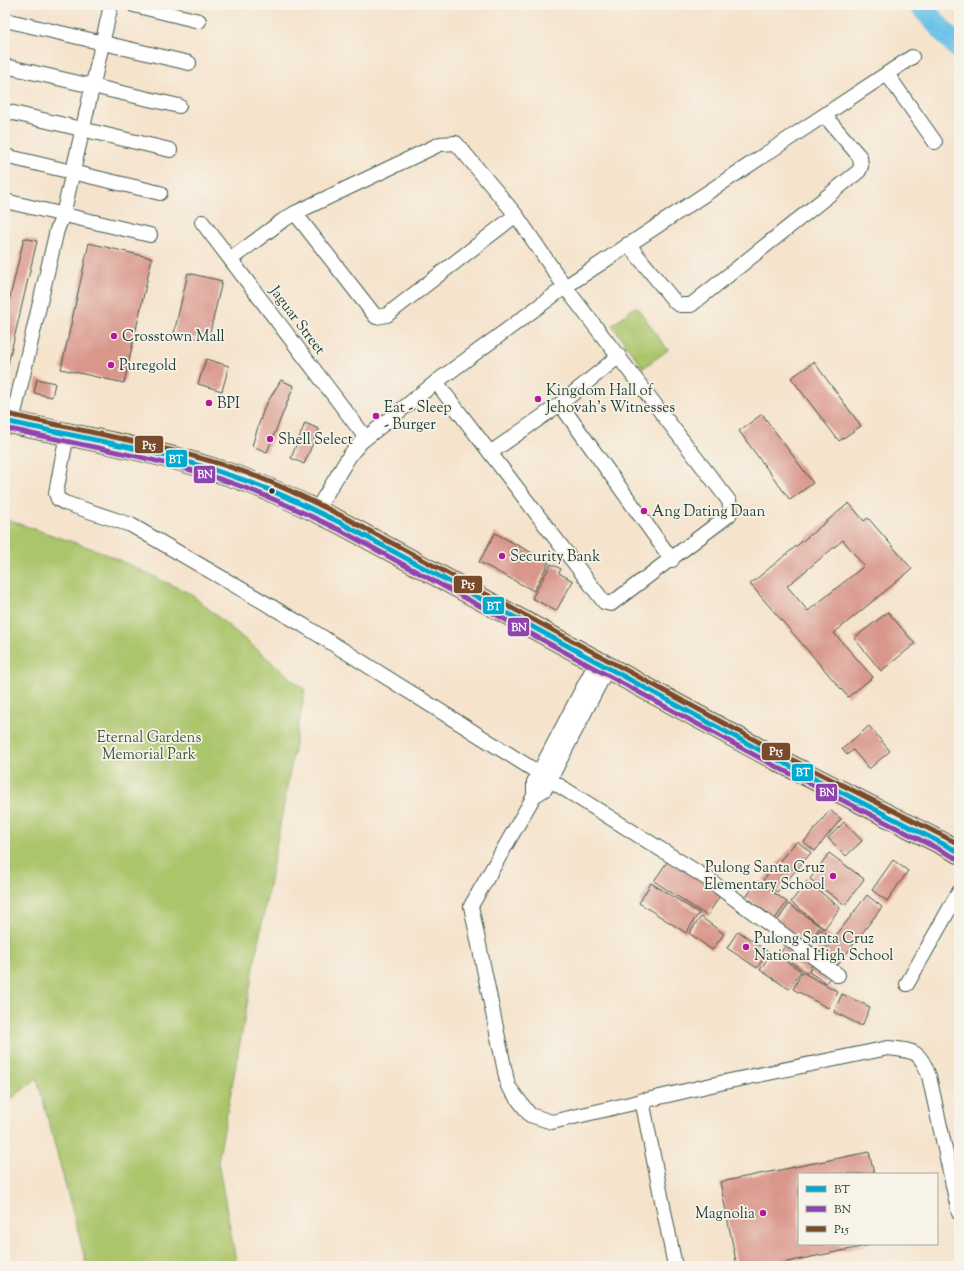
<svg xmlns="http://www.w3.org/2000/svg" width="964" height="1271" viewBox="0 0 964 1271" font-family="'Sorts Mill Goudy',serif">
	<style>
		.green { fill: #aac56b; stroke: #648150 }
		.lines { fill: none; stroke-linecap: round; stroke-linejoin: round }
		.river { stroke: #6bc1e8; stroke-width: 22 }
		.building { fill: #d9968b; fill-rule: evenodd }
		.minor-casing { stroke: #3f564b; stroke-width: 16 }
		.primary-casing { stroke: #3f564b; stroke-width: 24 }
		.minor { stroke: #fff; stroke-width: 14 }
		.primary { stroke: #f8bf6c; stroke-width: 22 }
		.bus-1-casing { stroke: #f7f3e8; stroke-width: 8 }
		.bus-2-casing { stroke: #f7f3e8; stroke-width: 8 }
		.bus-3-casing { stroke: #f7f3e8; stroke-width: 8 }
		.bus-1 { stroke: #00a9ce; stroke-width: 5 }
		.bus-2 { stroke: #8e44ad; stroke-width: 5 }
		.bus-3 { stroke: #7a4b2a; stroke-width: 5 }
		.poi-dot { fill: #b5179e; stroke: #f7f3e8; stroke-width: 1.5 }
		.bus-dot { fill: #1f3d34; stroke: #f7f3e8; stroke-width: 1.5 }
		.labels { text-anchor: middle; stroke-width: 3.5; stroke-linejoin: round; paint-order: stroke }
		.street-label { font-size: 15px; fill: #1f3d34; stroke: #f7f3e8 }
		.poi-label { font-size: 15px; fill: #1f3d34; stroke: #f7f3e8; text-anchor: start }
		.park-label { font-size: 15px; fill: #3b583f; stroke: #f7f3e8 }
		.line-badge { stroke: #f7f3e8; stroke-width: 1.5 }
		.badge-label { font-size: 11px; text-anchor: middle; font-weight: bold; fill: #fff }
	</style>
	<rect width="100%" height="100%" fill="#f7f3e8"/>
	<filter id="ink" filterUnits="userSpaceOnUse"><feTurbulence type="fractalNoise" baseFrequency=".025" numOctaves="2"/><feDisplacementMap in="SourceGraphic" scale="8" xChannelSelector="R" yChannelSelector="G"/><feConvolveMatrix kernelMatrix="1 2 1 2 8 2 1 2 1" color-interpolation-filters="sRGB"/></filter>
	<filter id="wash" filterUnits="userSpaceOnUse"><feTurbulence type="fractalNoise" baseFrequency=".012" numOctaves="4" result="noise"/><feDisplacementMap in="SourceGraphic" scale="16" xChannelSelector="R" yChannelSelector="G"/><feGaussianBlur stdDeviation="0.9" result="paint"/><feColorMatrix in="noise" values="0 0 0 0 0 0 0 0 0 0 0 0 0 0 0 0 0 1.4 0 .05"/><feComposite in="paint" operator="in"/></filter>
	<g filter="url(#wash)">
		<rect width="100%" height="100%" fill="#f5e3cc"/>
		<!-- green -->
		<path class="green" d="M636 306 668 350 643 368 612 325Z
			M5 519 102 552 191 594 305 690 218 1162 237 1266H87L37 1078 5 1104Z"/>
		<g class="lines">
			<!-- river -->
			<path class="river" d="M920 5 959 49"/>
		</g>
		<g id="blocks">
			<!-- building -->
			<path class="building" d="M24 238 37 241 5 377V318Z
				M89 243 152 258 124 383 61 369Z
				M188 273 222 281 208 341 174 333Z
				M206 359 229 366 222 391 198 384Z
				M814 362 861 426 839 441 791 378Z
				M37 379 55 383 52 397 34 393Z
				M281 380 294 386 267 452 252 446 264 408Z
				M762 414 813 483 790 500 739 431Z
				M305 423 319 429 304 464 291 458Z
				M849 503 864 521 868 518 912 569 834 633 873 677 848 697 750 584ZM843 540 864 566 808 611 787 586Z
				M495 533 549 562 534 591 479 562Z
				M551 564 561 569 559 573 573 581 556 611 532 598Z
				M888 612 915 644 881 671 854 638Z
				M869 726 890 751 869 769 853 750 847 755 842 749Z
				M830 810 841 819 815 851 804 842Z
				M844 822 862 841 846 856 828 838Z
				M797 841 811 853 777 892 763 880Z
				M829 853 864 879 845 905 810 879Z
				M669 859 722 893 707 916 654 881Z
				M893 860 908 871 887 901 872 890Z
				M758 881 787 902 775 919 746 897Z
				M807 881 840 908 824 929 791 902Z
				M651 883 699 913 686 933 639 903Z
				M867 895 882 907 837 966 822 954Z
				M789 904 820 926 808 943 777 921Z
				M701 917 724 934 712 950 689 933Z
				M820 929 832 938 821 952 809 944Z
				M738 931 768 952 757 968 727 948Z
				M786 944 813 962 807 973 780 954Z
				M772 952 801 971 789 989 760 970Z
				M814 964 831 976 826 983 809 972Z
				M802 972 837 991 828 1008 793 989Z
				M842 994 870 1007 862 1026 834 1012Z
				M869 1152 874 1174H799V1244L871 1245 767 1266H737L720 1182Z"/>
		</g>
	</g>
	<g filter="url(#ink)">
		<use href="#blocks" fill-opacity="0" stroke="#3f564b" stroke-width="1"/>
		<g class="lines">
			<defs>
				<path id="minor" d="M134 5 199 21
					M5 20 189 63
					M5 66 179 106
					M887 74 935 142
					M5 111 170 150
					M5 156 160 193
					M5 201 150 235
					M295 213 376 317 387 315 516 215
					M202 222 366 438
					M628 244 675 302 680 305H691L859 171 861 166 860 157 825 116
					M231 259 282 221 295 213 440 144 456 143 516 215 565 287 729 501 731 511 729 515 611 604 604 602 436 382
					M560 404 672 560
					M12 422 57 230 63 215 111 5
					M67 434 56 493 58 499 65 503 131 525 303 625 708 879 838 975
					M490 453 560 404 619 356
					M316 511 350 455 361 442 436 382 565 287 912 57
					M608 667 545 789 534 796 471 906 508 1086 530 1115 552 1122 720 1083 888 1048C914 1051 920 1050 929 1076L959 1213
					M534 796V782L597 661
					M907 984 959 892
					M642 1100 675 1266"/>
				<path id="primary" d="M5 421C75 437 147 448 215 470 259 483 300 503 341 523L776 759 959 852"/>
			</defs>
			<!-- minor casing -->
			<use href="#minor" class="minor-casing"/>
			<!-- primary casing -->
			<use href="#primary" class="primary-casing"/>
			<!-- minor -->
			<use href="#minor" class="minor"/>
			<!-- primary -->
			<use href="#primary" class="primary"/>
			<defs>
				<path id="bus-1" d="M5 421C81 438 159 450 232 476 270 488 305 506 341 523L776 759 959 852"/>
				<path id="bus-2" d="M5 428C80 445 156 457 229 482 267 495 302 512 338 529L773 765 956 858"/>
				<path id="bus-3" d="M7 414C82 431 159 444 233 468 272 481 308 499 344 517L779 753 959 844"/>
			</defs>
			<!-- bus-1 casing -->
			<use href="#bus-1" class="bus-1-casing"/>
			<!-- bus-2 casing -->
			<use href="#bus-2" class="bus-2-casing"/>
			<!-- bus-3 casing -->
			<use href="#bus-3" class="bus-3-casing"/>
			<!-- bus-1 -->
			<use href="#bus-1" class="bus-1"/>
			<!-- bus-2 -->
			<use href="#bus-2" class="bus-2"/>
			<!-- bus-3 -->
			<use href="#bus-3" class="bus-3"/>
		</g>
	</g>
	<!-- markers -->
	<g class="poi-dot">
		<circle cx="114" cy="336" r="4"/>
		<circle cx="111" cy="365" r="4"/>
		<circle cx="538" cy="399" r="4"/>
		<circle cx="209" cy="403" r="4"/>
		<circle cx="376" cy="416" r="4"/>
		<circle cx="270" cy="439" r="4"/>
		<circle cx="644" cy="511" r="4"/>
		<circle cx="502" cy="556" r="4"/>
		<circle cx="833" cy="876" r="4"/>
		<circle cx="746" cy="947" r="4"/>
		<circle cx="763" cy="1213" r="4"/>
	</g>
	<circle class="bus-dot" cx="272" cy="491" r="3.5"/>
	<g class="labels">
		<!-- street labels -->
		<g class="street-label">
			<text transform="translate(298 320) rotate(53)" y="5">Jaguar Street</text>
		</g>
		<!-- poi labels -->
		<g class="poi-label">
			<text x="122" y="341">Crosstown Mall</text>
			<text x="119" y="370">Puregold</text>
			<text x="546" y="395">Kingdom Hall of<tspan x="546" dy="17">Jehovah's Witnesses</tspan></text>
			<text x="217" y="408">BPI</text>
			<text x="384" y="412">Eat - Sleep<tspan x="384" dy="17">- Burger</tspan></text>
			<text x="278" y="444">Shell Select</text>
			<text x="652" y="516">Ang Dating Daan</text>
			<text x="510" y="561">Security Bank</text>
			<text x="825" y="872" text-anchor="end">Pulong Santa Cruz<tspan x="825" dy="17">Elementary School</tspan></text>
			<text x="754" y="943">Pulong Santa Cruz<tspan x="754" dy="17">National High School</tspan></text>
			<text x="755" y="1218" text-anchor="end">Magnolia</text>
		</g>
		<!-- park labels -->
		<g class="park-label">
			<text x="149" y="742">Eternal Gardens<tspan x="149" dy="17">Memorial Park</tspan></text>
		</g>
	</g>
	<g class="line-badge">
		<rect x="134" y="435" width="30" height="19" rx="4" fill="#7a4b2a"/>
		<rect x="165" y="449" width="23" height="19" rx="4" fill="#00a9ce"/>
		<rect x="193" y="465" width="23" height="19" rx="4" fill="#8e44ad"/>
		<rect x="453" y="575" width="30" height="19" rx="4" fill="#7a4b2a"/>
		<rect x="482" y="596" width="23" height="19" rx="4" fill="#00a9ce"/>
		<rect x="507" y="617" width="23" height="20" rx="4" fill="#8e44ad"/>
		<rect x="761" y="742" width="30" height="19" rx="4" fill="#7a4b2a"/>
		<rect x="791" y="763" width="23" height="19" rx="4" fill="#00a9ce"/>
		<rect x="815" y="783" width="23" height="19" rx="4" fill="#8e44ad"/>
	</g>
	<g class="badge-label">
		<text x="149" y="449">P15</text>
		<text x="176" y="463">BT</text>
		<text x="205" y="478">BN</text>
		<text x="468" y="588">P15</text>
		<text x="494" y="610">BT</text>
		<text x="519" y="631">BN</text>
		<text x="776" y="755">P15</text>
		<text x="803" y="776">BT</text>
		<text x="827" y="796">BN</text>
	</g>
	<!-- margin -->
	<rect width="964" height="1271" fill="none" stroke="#f7f3e8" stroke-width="20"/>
	<!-- legend -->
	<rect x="798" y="1173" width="140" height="72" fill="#f7f3e8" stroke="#a1aaa0"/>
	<rect x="806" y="1186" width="20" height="6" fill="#00a9ce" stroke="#a1aaa0"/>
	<text x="834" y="1193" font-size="12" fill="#1f3d34">BT</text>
	<rect x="806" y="1206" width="20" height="6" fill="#8e44ad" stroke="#a1aaa0"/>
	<text x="834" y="1213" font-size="12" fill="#1f3d34">BN</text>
	<rect x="806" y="1226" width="20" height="6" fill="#7a4b2a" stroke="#a1aaa0"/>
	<text x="834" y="1233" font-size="12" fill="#1f3d34">P15</text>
</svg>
